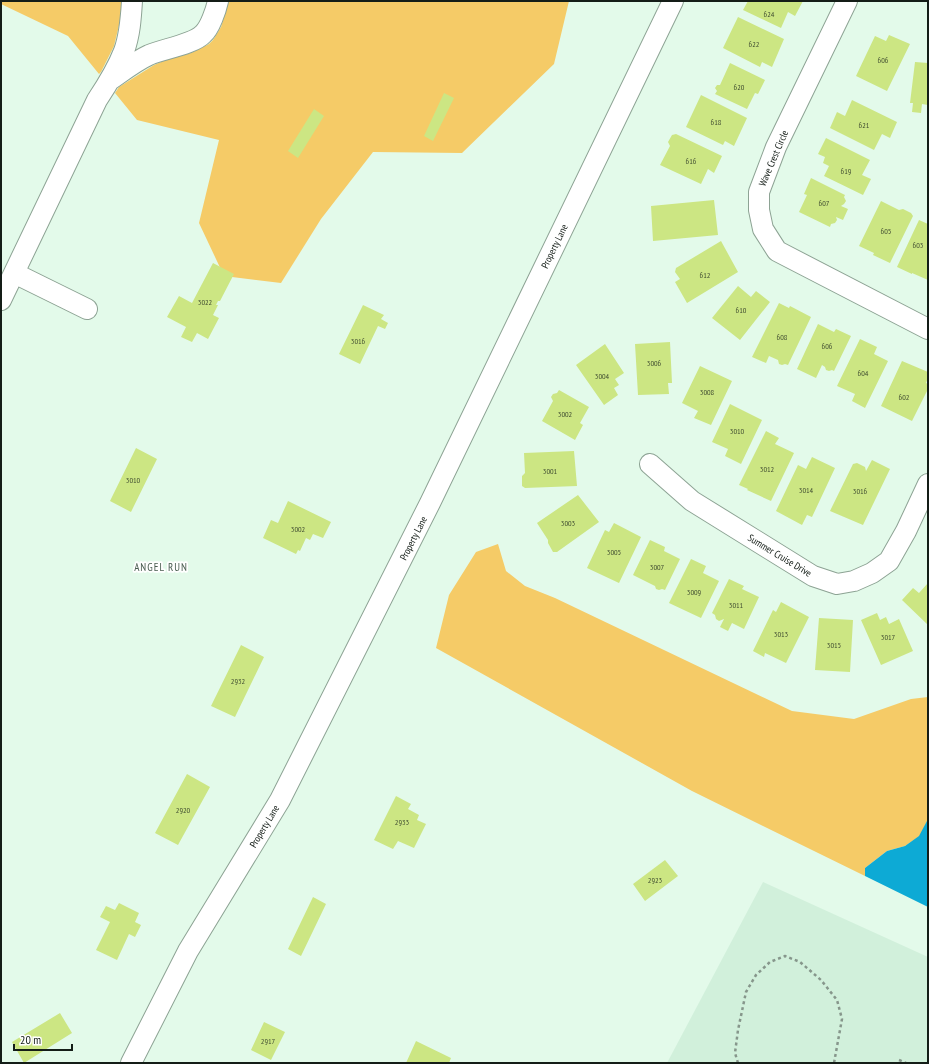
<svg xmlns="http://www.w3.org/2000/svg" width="929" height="1064" viewBox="0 0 929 1064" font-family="'PT Sans Narrow',sans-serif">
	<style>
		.built { fill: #d1f0db }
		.green { fill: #f5cb67 }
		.water { fill: #0daad5 }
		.building { fill: #cce683 }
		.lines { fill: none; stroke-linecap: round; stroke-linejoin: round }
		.minor-casing { stroke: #8da394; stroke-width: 22 }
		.path { stroke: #86968b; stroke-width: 2.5; stroke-dasharray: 3 3; stroke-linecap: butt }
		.minor { stroke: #fff; stroke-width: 20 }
		.labels { text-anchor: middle; stroke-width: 3.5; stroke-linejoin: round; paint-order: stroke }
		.number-label { font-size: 8px; fill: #424f32 }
		.street-label { font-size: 10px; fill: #141d17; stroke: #fff }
		.neighbourhood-label { font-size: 11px; letter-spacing: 1px; fill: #495d50; stroke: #fff }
	</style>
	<rect width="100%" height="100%" fill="#e3faea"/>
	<!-- built -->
	<path class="built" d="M763 882 928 957V1063H667Z"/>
	<!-- green -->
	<path class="green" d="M1 1H122L120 21 114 46 101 72 99 74 68 36 1 4Z
		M229 1H569L554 64 462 153 373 152 321 219 281 283 224 276 199 223 219 140 137 120 115 93 119 87 154 65 166 60 191 53 209 44 213 40 221 27Z
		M498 544 506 571 525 586 555 598 792 711 854 719 911 699 928 697V819L920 836 905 846 887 851 865 868V876L692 791 436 648 449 595 476 552Z"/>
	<!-- water -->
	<path class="water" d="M928 819V907L865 876V868L887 851 905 846 919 836Z"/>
	<!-- building -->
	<path class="building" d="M748 1H803L795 16 788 12 781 28 743 10Z
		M738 17 784 39 772 67 762 62 760 67 723 48Z
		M889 35 910 44 887 91 856 76 875 36 886 41Z
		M915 62 928 63V105L922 104 921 113 912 112 913 103H910Z
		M730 63 765 80 758 94 755 93 747 109 715 94 717 91 715 88 717 85H720Z
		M444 93 454 98 433 141 424 136Z
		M701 95 747 118 734 146 725 141 723 145 686 127Z
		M852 100 897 122 890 138 882 134 874 150 830 128 837 112 845 116Z
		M314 109 324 116 298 158 288 151Z
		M676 134 722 156 714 173 708 169 701 184 660 165 670 146 668 142 672 135Z
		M826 138 870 160 862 175 871 179 863 195 824 176 829 166 823 163 825 157 818 154Z
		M811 178 845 195 844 197 846 201 844 204 841 206 848 209 843 220 836 217 837 220 835 223 831 224 830 227 799 212 807 195 804 194Z
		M714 200 718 235 653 241 651 206Z
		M881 201 899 210 903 209 911 213 913 216 890 263 873 255 874 253 859 246Z
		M919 220 928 224V280L912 273V274L897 267Z
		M721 241 738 272 687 303 675 282 680 279 675 272 676 268Z
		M213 263 234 274 220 301H218L216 305H218L213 315 219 318 208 339 197 333 192 342 181 337 186 327 167 317 179 296 192 303Z
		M738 286 751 297 756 291 770 302 740 340 712 318Z
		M779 303 789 308 790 306 811 317 788 365 785 364 782 365 779 364 778 360 769 356 766 363 752 357Z
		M363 305 384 315 381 319 388 323 385 329 378 326 360 364 339 354Z
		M818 324 834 332 836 329 851 336 834 371 832 370 829 371 826 370 825 367 822 365 816 378 797 369Z
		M860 339 877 347 874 354 888 361 865 408 852 401 855 394 837 386Z
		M670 342 672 383H668L669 394 638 395 635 344Z
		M605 344 624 373 615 379 619 385 614 388 618 395 604 405 576 365Z
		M902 361 928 372V378L926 383 928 384V389L912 421 881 406Z
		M700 366 732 381 711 425 694 418 698 411 682 403Z
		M559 390 589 407 580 423 583 425 575 440 542 421 553 401 551 397 553 394 557 393Z
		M730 404 762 420 741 464 725 456 728 449 712 442Z
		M766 431 779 438 775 444 794 453 771 501 747 490 748 489 739 485Z
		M136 448 157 459 131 512 110 501Z
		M574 451 577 486 525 488 522 486V476L525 473 524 453Z
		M812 457 835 468 812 517 807 515 802 525 776 511 798 465 806 469Z
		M872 460 890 469 863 525 830 511 853 464 857 463 865 467 866 471Z
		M578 495 599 522 557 552H553L548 543V540L537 523Z
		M288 501 331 522 323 538 313 534 310 540 306 538 300 551 298 550 296 554 263 538 271 520 278 523Z
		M614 523 641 537 619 583 587 568 605 530 609 532Z
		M650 540 665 547 664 551 680 559 665 590 662 589 659 590 656 589 655 586 633 575Z
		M691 559 706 566 703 573 719 581 701 618 669 603Z
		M729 579 744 586 742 589 759 597 744 629 732 623 728 631 720 627 724 619 719 621 716 619 715 615 712 613Z
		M928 583V625L902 600 913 588 919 593Z
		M781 602 809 617 786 663 765 653 764 657 753 651 773 610 776 612Z
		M877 613 880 620 886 617 889 624 899 619 913 651 881 665 861 620Z
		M819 618 853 620 850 672 815 670Z
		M241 645 264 657 235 717 211 706Z
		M187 774 210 787 178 845 155 833Z
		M396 796 411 804 408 809 419 815 417 820 426 824 414 848 398 841 393 849 374 840Z
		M665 860 678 876 645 901 633 884Z
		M313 897 326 904 301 956 288 949Z
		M119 903 139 913 135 922 141 925 135 937 129 934 117 960 96 950 110 922 100 917 106 906 115 910Z
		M60 1013 72 1033 24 1063 12 1042Z
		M264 1022 285 1032 271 1060 251 1050Z
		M416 1041 451 1058 449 1063H406Z"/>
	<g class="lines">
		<defs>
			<path id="minor" d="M847 1 776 147 759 192V210L763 229 777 251 928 329
				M110 80C123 71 136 61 149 55 163 49 194 44 203 34 210 28 216 10 218 1
				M14 273 87 309
				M1 300 97 100C107 85 117 69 124 51 130 35 131 17 132 1
				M650 464 692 501 813 576 837 584 854 581 872 573 889 561 906 531 928 484
				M131 1063 188 951 280 800 430 503 673 1"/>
		</defs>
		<!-- minor casing -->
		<use href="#minor" class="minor-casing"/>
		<!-- path -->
		<path class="path" d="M899 1060 906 1063
			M738 1063 735 1053 738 1030 746 992 756 975 770 962 785 956 800 962 821 980 837 1000 842 1019 834 1063"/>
		<!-- minor -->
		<use href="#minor" class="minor"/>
	</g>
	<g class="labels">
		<!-- number labels -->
		<g class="number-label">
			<text x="769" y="17">624</text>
			<text x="754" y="47">622</text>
			<text x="883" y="63">606</text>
			<text x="739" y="90">620</text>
			<text x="716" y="125">618</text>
			<text x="864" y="128">621</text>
			<text x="691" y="164">616</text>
			<text x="846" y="174">619</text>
			<text x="824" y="206">607</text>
			<text x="886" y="234">605</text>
			<text x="918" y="248">603</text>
			<text x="705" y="278">612</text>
			<text x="205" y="305">3022</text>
			<text x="741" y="313">610</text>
			<text x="782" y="340">608</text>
			<text x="358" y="344">3016</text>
			<text x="827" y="349">606</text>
			<text x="654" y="366">3006</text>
			<text x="863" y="376">604</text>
			<text x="602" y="379">3004</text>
			<text x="707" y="395">3008</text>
			<text x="904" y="400">602</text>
			<text x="565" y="417">3002</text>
			<text x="737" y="434">3010</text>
			<text x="767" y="472">3012</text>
			<text x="550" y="474">3001</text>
			<text x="133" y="483">3010</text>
			<text x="806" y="493">3014</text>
			<text x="860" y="494">3016</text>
			<text x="568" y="526">3003</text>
			<text x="298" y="532">3002</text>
			<text x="614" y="555">3005</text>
			<text x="657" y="570">3007</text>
			<text x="694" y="595">3009</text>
			<text x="736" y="608">3011</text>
			<text x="781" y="637">3013</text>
			<text x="888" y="640">3017</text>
			<text x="834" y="648">3015</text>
			<text x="238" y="684">2932</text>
			<text x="183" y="813">2920</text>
			<text x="402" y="825">2933</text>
			<text x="655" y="883">2923</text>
			<text x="268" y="1044">2917</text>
		</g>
		<!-- street labels -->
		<g class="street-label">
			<text transform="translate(773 158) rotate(-67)" y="4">Wave Crest Circle</text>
			<text transform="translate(554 246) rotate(-64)" y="4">Property Lane</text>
			<text transform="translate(413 538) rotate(-63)" y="4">Property Lane</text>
			<text transform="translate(780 555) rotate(31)" y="4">Summer Cruise Drive</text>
			<text transform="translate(264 826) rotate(-59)" y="4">Property Lane</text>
		</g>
		<!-- neighbourhood labels -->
		<g class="neighbourhood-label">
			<text x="161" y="571">ANGEL RUN</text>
		</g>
	</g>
	<!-- border -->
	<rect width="929" height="1064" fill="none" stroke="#141d17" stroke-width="4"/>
	<!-- scale -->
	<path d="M14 1044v6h58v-6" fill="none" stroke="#141d17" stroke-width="2"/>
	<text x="20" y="1044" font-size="12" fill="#141d17" stroke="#ffffff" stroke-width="3" paint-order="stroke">20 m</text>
</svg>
